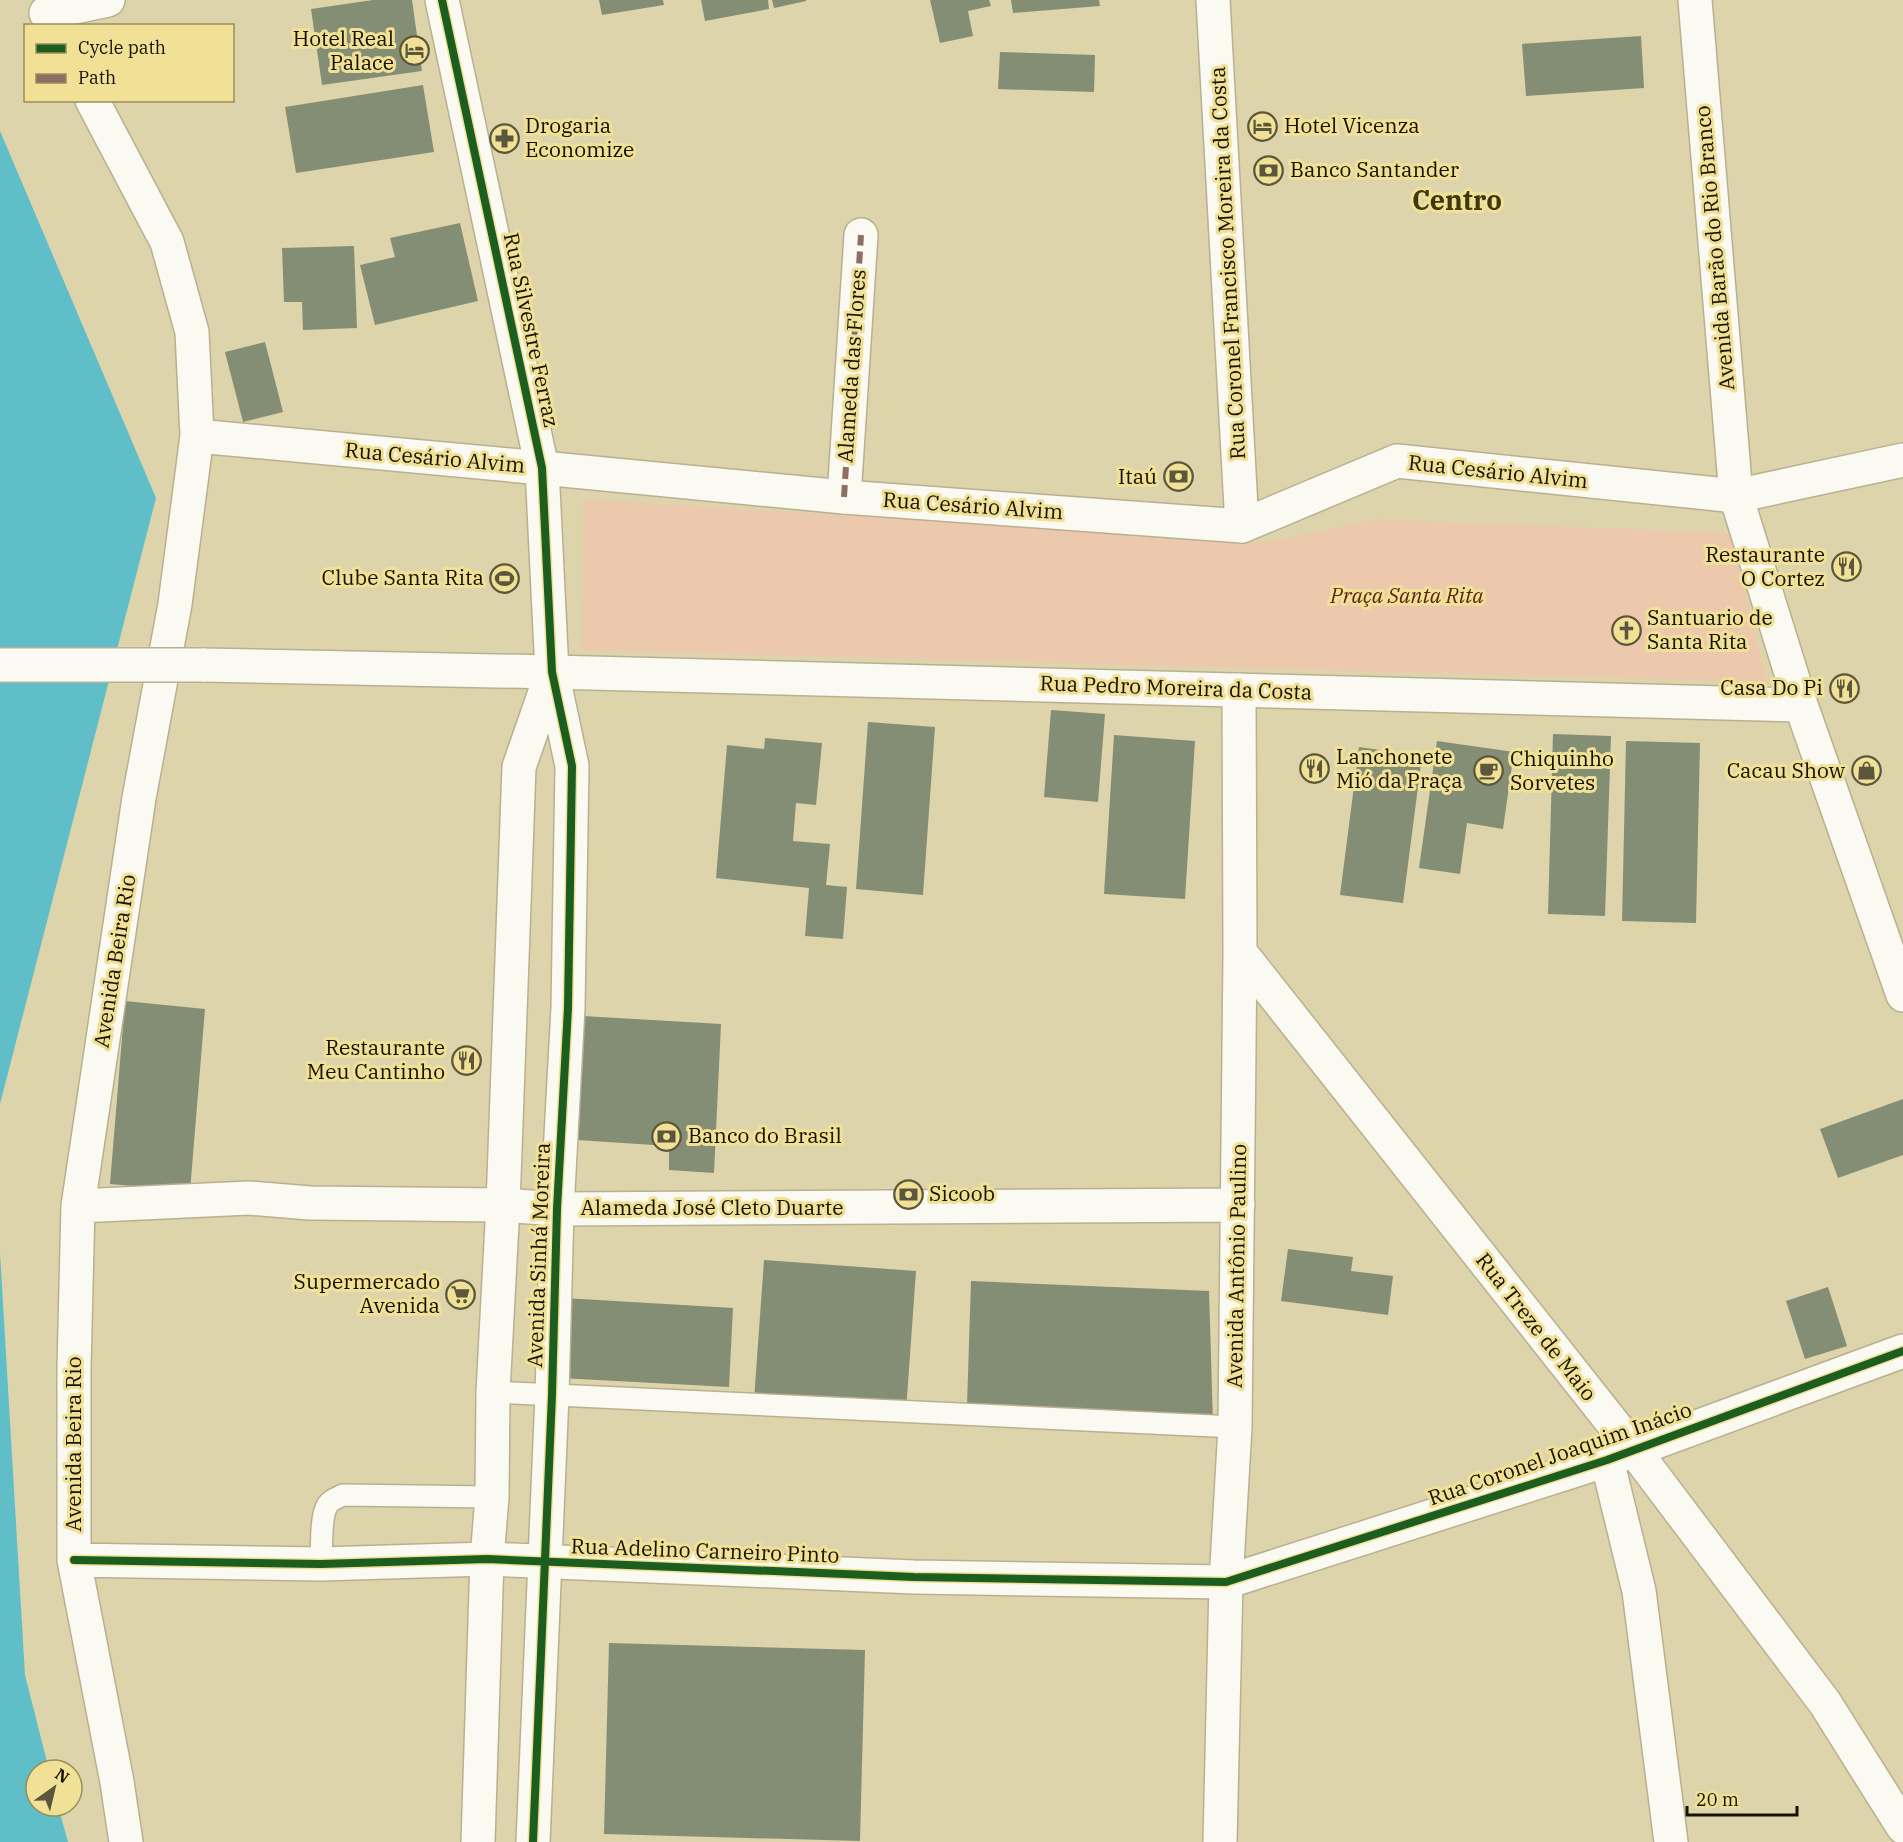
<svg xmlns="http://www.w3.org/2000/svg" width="1903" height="1842" viewBox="0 0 1903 1842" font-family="'IBM Plex Serif',serif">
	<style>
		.green { fill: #ecc9ad }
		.water { fill: #5fbec7 }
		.building { fill: #848e75 }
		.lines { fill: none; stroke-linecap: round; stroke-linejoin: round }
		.lane-casing { stroke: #b8b090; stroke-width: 24 }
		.street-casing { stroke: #b8b090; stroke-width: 36 }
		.secondary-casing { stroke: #b8b090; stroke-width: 36 }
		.lane { stroke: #faf9f2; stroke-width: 21 }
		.street { stroke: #faf9f2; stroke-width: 33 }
		.secondary { stroke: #faf9f2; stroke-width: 33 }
		.secondary-bridge-casing { stroke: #b8b090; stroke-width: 36; stroke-linecap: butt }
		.secondary-bridge { stroke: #faf9f2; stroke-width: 33 }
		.quiet { stroke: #8d6e63; stroke-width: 6; stroke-dasharray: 12 6; stroke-linecap: butt }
		.cycleway-casing { stroke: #f1e197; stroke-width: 11 }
		.cycleway { stroke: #1b5e20; stroke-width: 8 }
		.labels { text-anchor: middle; stroke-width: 6; stroke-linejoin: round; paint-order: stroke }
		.poi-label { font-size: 21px; fill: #171200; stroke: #f1e197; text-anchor: end }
		.street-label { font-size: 21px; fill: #171200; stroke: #f1e197 }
		.park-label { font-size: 21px; font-style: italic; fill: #5d2312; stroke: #f1e197 }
		.district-label { font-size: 27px; font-weight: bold; fill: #3f3710; stroke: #f1e197 }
	</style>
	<rect width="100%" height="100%" fill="#ddd4ab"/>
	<!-- green -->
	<path class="green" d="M583 499 1267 542 1377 519 1731 533 1767 682 582 650Z"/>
	<!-- water -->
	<path class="water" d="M0 131 156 498 0 1104Z
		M0 1253 25 1675 49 1770H36V1806H58L68 1842H0Z"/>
	<!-- building -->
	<path class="building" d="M373 0H412L422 71 322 85 311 9Z
		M599 0H663L664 5 602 15Z
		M701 0H768L769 9 705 21Z
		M772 0H806V1L774 8Z
		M930 0H989L991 6 968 11 973 36 940 43Z
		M1011 0H1099L1100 6 1013 13Z
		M1641 36 1644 88 1526 96 1522 44Z
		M1000 52 1095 55 1094 92 998 89Z
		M423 85 434 152 296 173 285 107Z
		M460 223 478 301 375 325 360 265 395 257 390 238Z
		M354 246 357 328 303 330 302 302H284L282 248Z
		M265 342 283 412 243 422 225 352Z
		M1051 710 1105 714 1098 802 1044 797Z
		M868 722 935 727 923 895 856 889Z
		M1553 734 1611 736 1605 916 1548 914Z
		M1114 735 1195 741 1185 899 1104 894Z
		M765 738 822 743 816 805 796 803 793 841 830 844 826 885 847 887 843 939 805 936 809 888 716 878 727 745 764 749Z
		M1437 741 1514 752 1503 829 1467 823 1460 874 1419 868Z
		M1626 741 1700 743 1696 923 1622 921Z
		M1359 747 1422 756 1403 903 1340 895Z
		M125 1001 205 1009 190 1191 110 1184Z
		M583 1016 721 1024 714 1173 669 1170V1146L577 1140Z
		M1903 1099V1155L1838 1178 1820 1129Z
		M1288 1249 1353 1257 1351 1271 1393 1276 1388 1315 1281 1301Z
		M764 1260 916 1271 906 1411 754 1400Z
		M971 1281 1209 1291 1213 1423 967 1405Z
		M1828 1287 1847 1346 1805 1359 1786 1301Z
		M564 1298 733 1308 729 1387 560 1378Z
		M609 1643 865 1650 860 1841 604 1834Z"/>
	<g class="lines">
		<defs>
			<path id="lane" d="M493 1392 1235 1427
				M321 1564C322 1549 320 1518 327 1506 330 1500 337 1498 343 1495L492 1497"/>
			<path id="street" d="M442 0 542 468 552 672
				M1213 0 1242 526
				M46 13 108 0
				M92 100 167 242 192 332 197 436 175 604 139 798 78 1206 74 1367V1560L117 1782 126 1842
				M197 436 542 468
				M844 497 861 235
				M1240 952 1634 1450 1825 1703 1903 1827
				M78 1206 249 1198 310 1203 503 1205 557 1209 1238 1205
				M1607 1460 1639 1591 1671 1842
				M74 1560 321 1564 487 1559 914 1577 1226 1582 1607 1460 1903 1351
				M1220 1842 1226 1582 1235 1427 1240 952 1239 690"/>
			<path id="secondary" d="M1695 0 1736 496 1801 705 1903 995
				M542 468 844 497 1242 526 1397 461 1736 496 1903 460
				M202 665 552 672 1801 705
				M478 1842 487 1559 492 1497 493 1392 503 1205 519 767 552 672
				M533 1842 552 1395 557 1209 568 1008 572 766 552 672"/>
		</defs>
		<!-- lane casing -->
		<use href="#lane" class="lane-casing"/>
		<!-- street casing -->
		<use href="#street" class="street-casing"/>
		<!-- secondary casing -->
		<use href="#secondary" class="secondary-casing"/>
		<!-- lane -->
		<use href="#lane" class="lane"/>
		<!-- street -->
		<use href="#street" class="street"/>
		<!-- secondary -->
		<use href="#secondary" class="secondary"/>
		<defs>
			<path id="secondary-bridge" d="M0 665H202"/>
		</defs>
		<!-- secondary-bridge casing -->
		<use href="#secondary-bridge" class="secondary-bridge-casing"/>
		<!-- secondary-bridge -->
		<use href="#secondary-bridge" class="secondary-bridge"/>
		<!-- quiet -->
		<path class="quiet" d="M844 497 861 235"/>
		<defs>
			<path id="cycleway" d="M442 0 542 468 552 672 572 766 568 1008 557 1209 552 1395 533 1842
				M74 1560 321 1564 487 1559 914 1577 1226 1582 1607 1460 1903 1351"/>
		</defs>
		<!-- cycleway casing -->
		<use href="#cycleway" class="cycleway-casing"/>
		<!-- cycleway -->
		<use href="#cycleway" class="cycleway"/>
	</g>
	<!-- icons -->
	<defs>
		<symbol id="hotel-ring" viewBox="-11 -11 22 22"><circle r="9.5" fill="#f1e197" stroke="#5c563c" stroke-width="1.5"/><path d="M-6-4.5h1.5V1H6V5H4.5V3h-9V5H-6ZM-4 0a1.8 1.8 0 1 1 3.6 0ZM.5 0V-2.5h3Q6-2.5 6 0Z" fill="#5c563c"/></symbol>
		<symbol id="pharmacy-ring" viewBox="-11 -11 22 22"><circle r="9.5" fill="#f1e197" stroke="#5c563c" stroke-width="1.5"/><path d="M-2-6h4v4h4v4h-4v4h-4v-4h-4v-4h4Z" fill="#5c563c"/></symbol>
		<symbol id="bank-ring" viewBox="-11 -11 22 22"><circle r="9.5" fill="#f1e197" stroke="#5c563c" stroke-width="1.5"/><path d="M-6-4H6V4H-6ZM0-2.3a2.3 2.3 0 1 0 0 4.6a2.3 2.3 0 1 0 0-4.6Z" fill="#5c563c"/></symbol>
		<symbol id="restaurant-ring" viewBox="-11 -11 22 22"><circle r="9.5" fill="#f1e197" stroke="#5c563c" stroke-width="1.5"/><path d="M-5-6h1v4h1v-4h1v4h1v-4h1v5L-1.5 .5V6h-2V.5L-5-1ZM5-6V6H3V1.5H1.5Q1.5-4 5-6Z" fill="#5c563c"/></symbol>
		<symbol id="stadium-ring" viewBox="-11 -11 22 22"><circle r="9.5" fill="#f1e197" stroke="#5c563c" stroke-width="1.5"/><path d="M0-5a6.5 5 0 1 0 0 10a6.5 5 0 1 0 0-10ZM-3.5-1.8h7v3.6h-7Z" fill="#5c563c"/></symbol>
		<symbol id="church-ring" viewBox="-11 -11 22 22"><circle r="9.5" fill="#f1e197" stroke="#5c563c" stroke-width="1.5"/><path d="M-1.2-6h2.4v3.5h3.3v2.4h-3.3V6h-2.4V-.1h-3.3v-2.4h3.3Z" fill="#5c563c"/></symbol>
		<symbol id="cafe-ring" viewBox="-11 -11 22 22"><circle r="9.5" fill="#f1e197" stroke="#5c563c" stroke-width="1.5"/><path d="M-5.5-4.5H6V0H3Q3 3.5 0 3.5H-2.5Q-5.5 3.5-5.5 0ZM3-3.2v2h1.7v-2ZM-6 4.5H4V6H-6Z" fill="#5c563c"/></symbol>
		<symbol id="shop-ring" viewBox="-11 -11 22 22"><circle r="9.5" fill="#f1e197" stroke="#5c563c" stroke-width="1.5"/><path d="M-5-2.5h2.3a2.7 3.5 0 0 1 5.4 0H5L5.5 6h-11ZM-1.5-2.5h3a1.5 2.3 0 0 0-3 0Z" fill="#5c563c"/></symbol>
		<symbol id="supermarket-ring" viewBox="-11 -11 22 22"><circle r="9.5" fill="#f1e197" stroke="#5c563c" stroke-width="1.5"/><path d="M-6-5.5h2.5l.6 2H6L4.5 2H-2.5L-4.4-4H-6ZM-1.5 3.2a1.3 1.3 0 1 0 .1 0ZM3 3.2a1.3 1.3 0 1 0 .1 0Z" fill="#5c563c"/></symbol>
	</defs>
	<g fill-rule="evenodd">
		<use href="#hotel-ring" x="398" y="34" width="33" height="33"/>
		<use href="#hotel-ring" x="1246" y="110" width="33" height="33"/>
		<use href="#pharmacy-ring" x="488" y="122" width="33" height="33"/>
		<use href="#bank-ring" x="1252" y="154" width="33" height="33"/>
		<use href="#bank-ring" x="1162" y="460" width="33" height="33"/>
		<use href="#restaurant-ring" x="1830" y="550" width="33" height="33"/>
		<use href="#stadium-ring" x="488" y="562" width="33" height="33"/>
		<use href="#church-ring" x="1610" y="614" width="33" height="33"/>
		<use href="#restaurant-ring" x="1828" y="672" width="33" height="33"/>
		<use href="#restaurant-ring" x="1298" y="752" width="33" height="33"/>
		<use href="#cafe-ring" x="1472" y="754" width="33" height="33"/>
		<use href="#shop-ring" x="1850" y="754" width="33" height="33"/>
		<use href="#restaurant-ring" x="450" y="1044" width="33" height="33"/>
		<use href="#bank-ring" x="650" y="1120" width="33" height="33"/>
		<use href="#bank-ring" x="892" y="1178" width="33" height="33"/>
		<use href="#supermarket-ring" x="444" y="1278" width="33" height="33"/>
	</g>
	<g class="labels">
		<!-- poi labels -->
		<g class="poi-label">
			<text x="394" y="46">Hotel Real<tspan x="394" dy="24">Palace</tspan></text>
			<text x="525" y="133" text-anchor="start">Drogaria<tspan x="525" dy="24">Economize</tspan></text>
			<text x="1284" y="133" text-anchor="start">Hotel Vicenza</text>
			<text x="1290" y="177" text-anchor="start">Banco Santander</text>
			<text x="1157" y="484">Itaú</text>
			<text x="1825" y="562">Restaurante<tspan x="1825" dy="24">O Cortez</tspan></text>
			<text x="484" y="585">Clube Santa Rita</text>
			<text x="1647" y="625" text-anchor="start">Santuario de<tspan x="1647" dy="24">Santa Rita</tspan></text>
			<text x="1823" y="695">Casa Do Pi</text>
			<text x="1336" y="764" text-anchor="start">Lanchonete<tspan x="1336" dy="24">Mió da Praça</tspan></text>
			<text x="1510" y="766" text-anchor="start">Chiquinho<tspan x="1510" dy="24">Sorvetes</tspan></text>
			<text x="1845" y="778">Cacau Show</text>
			<text x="445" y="1055">Restaurante<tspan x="445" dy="24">Meu Cantinho</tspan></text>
			<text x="688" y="1143" text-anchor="start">Banco do Brasil</text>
			<text x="929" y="1201" text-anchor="start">Sicoob</text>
			<text x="440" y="1289">Supermercado<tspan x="440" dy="24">Avenida</tspan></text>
		</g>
		<!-- street labels -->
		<g class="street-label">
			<text transform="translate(1715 248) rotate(-95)" y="7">Avenida Barão do Rio Branco</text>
			<text transform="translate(1228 263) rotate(-93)" y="7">Rua Coronel Francisco Moreira da Costa</text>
			<text transform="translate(531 330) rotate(78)" y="7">Rua Silvestre Ferraz</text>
			<text transform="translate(852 366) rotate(-86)" y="7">Alameda das Flores</text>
			<text transform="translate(435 458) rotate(5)" y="7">Rua Cesário Alvim</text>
			<text transform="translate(1498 472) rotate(6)" y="7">Rua Cesário Alvim</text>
			<text transform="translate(973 506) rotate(4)" y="7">Rua Cesário Alvim</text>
			<text transform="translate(1176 688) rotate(2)" y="7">Rua Pedro Moreira da Costa</text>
			<text transform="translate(115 961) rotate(-81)" y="7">Avenida Beira Rio</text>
			<text x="712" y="1215">Alameda José Cleto Duarte</text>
			<text transform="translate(539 1255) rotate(-88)" y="7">Avenida Sinhá Moreira</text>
			<text transform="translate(1237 1266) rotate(-89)" y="7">Avenida Antônio Paulino</text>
			<text transform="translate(1536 1327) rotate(52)" y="7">Rua Treze de Maio</text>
			<text transform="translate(74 1444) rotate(-90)" y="7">Avenida Beira Rio</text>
			<text transform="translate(1560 1454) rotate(-19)" y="7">Rua Coronel Joaquim Inácio</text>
			<text transform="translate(705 1551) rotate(2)" y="7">Rua Adelino Carneiro Pinto</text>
		</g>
		<!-- park labels -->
		<g class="park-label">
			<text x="1407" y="603">Praça Santa Rita</text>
		</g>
		<!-- district labels -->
		<g class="district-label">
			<text x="1457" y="210">Centro</text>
		</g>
	</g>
	<!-- legend -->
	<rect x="24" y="24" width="210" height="78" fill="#f1e197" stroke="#9a8e5b" stroke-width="1.5"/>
	<rect x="36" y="44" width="30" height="9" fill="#1b5e20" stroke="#9a8e5b" stroke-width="1.5"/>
	<text x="78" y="54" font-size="18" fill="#171200">Cycle path</text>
	<rect x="36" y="74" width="30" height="9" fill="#8d6e63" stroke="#9a8e5b" stroke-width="1.5"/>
	<text x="78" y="84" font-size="18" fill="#171200">Path</text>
	<!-- north arrow -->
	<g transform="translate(54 1788) rotate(34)"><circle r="28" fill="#f1e197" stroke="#9a8e5b" stroke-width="1.5"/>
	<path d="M0-4.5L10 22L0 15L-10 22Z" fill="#5c563c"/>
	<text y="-9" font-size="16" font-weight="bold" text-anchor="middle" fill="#171200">N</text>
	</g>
	<!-- scale -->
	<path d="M1687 1806v9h110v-9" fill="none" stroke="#171200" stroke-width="3"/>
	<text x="1696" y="1806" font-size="18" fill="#171200" stroke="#f1e197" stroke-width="4.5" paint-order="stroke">20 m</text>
</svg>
